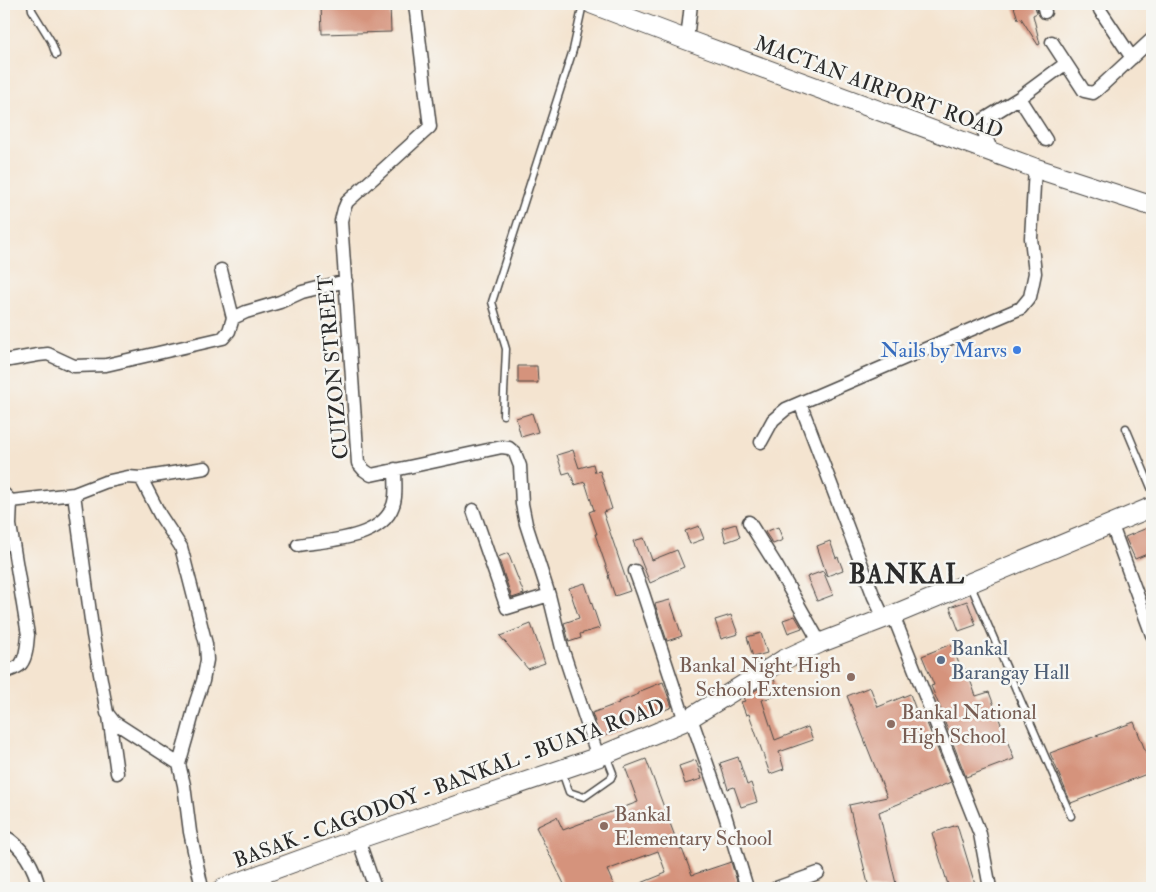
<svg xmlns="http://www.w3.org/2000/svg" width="1156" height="892" viewBox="0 0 1156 892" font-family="'IM FELL Double Pica',serif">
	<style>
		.building { fill: #d5937c }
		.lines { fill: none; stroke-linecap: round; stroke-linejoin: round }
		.lane-casing { stroke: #494744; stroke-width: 9 }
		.street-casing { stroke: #494744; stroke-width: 15 }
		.secondary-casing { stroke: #494744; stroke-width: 21 }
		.lane { stroke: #fff; stroke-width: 6 }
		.street { stroke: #fff; stroke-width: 12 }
		.secondary { stroke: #fff; stroke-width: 19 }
		.shop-dot { fill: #3f7fe0; stroke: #f6f6f2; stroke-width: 2 }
		.service-dot { fill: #5c6f8a; stroke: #f6f6f2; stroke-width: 2 }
		.education-dot { fill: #8d6e63; stroke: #f6f6f2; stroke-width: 2 }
		.labels { text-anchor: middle; stroke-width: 5; stroke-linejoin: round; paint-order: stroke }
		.street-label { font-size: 21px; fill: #2b2b2b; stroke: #f6f6f2 }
		.shop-label { font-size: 21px; fill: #366cbe; stroke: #f6f6f2; text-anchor: end }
		.service-label { font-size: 21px; fill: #4e5e75; stroke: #f6f6f2; text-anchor: start }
		.education-label { font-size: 21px; fill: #785e54; stroke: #f6f6f2; text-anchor: start }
		.district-label { font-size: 26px; font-weight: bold; letter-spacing: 1px; fill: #2b2b2b; stroke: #f6f6f2 }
	</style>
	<rect width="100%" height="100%" fill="#f6f6f2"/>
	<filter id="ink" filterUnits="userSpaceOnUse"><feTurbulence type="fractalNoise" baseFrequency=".02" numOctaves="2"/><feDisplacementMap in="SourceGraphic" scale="10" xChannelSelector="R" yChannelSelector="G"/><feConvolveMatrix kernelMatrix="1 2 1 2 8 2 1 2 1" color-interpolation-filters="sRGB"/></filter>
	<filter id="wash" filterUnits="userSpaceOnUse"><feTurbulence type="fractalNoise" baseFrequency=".0096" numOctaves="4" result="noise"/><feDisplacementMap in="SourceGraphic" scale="20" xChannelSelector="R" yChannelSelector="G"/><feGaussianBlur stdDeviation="1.12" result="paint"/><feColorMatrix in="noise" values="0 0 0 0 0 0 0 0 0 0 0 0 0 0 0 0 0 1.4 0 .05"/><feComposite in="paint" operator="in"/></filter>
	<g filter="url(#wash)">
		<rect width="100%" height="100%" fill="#f4e4d0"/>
		<g id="blocks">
			<!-- building -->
			<path class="building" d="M321 4H390L391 32 322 34Z
				M1013 4H1034L1037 13 1033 15 1040 44 1038 45 1021 18 1018 19Z
				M518 366H537L538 383H518Z
				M532 413 538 432 521 437 516 418Z
				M573 450 579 468 593 464 595 472 600 471 612 509 603 512 630 591 615 596 608 576 609 575 595 534H597L589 512 594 510 585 482 575 485 570 472 563 474 557 455Z
				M736 524 740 537 726 542 722 528Z
				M699 526 704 539 690 544 685 531Z
				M1152 526V552L1135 559 1125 537Z
				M778 527 783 540 773 544 765 532Z
				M644 538 652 560 677 550 684 567 658 578 659 579 650 583 633 541Z
				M830 541 836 558 838 557 843 570 827 576 817 546Z
				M508 553 524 594 512 598 498 557Z
				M823 571 833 595 817 601 807 577Z
				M585 583 600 628 580 634 581 638 569 642 564 623 579 618 569 588Z
				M670 600 682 636 667 641 655 604Z
				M967 601 976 625 959 631 950 607Z
				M731 615 738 634 721 639 715 620Z
				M795 616 802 628 788 633 783 620Z
				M531 624 545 663 528 669 500 636Z
				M761 633 767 653 753 657 747 637Z
				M951 644 962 671 966 669 976 696 989 692 1014 759 966 777 940 710H941L931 686 934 685 922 656Z
				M774 679 779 695 762 700 775 740 808 727 813 740 779 752 784 769 770 774 749 714 746 715 741 702 745 701 743 698Z
				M663 682 672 707 627 726 628 728 600 737 592 713 619 703 618 702 639 694 638 692Z
				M870 687 878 707 910 694 919 718 924 716 951 782 879 812 897 888H869L849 805 887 797 847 696Z
				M1134 722 1152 768V772L1071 803 1050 753Z
				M738 757 747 785 751 783 757 802 741 807 734 787 728 789 720 763Z
				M646 759 680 850 682 849 692 875 731 862 739 888H629L666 873 658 851 607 870 615 888H566L536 827 557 817 563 830 638 802 625 767Z
				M696 760 702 779 685 784 679 766Z
				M957 825 976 888H949L932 833Z"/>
		</g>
	</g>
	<g filter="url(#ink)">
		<use href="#blocks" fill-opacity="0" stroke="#494744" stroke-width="1"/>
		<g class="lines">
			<defs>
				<path id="lane" d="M31 4 32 10 51 41 56 55
					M503 415 506 349 492 302 573 50 583 4
					M1126 428 1152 490
					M971 586 1071 816
					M562 772 569 792 584 797 611 778 613 773 606 755"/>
				<path id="street" d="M415 4 430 127 347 202 344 209 341 221 358 463 364 470 371 475 502 447 509 448 515 453 520 466 522 504 526 524 549 595 562 648 598 757
					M1043 4 1045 12
					M1100 10 1132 58
					M687 40 691 4
					M1052 42 1084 91 1093 93 1097 90 1152 39
					M1019 98 1046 140
					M992 152 980 122 1019 98 1065 64
					M221 270 233 318
					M4 361 38 355 48 354 74 366 106 365 223 338 229 331 233 318 246 312 280 302 302 292 346 281
					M800 403 874 597 884 618
					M761 442 773 420 786 409 1021 308 1030 297 1035 273 1031 238 1035 168
					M141 478 205 468
					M4 494 11 501 74 494 105 482 128 477 141 478 160 515 181 547 206 644 207 660 203 681 196 702 187 736 179 764 184 785 190 832 202 888
					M74 494 93 635 107 713 114 722 179 764
					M473 510 507 608 549 595
					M749 522 776 565 820 643
					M1111 523 1152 635
					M298 545C330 540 390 539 395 497 396 488 395 478 395 469
					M635 571 643 593 685 721
					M893 615 980 834 990 888
					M5 672C10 670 18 668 21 664 27 656 27 644 28 635L10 525 11 501
					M109 716 117 773
					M691 718 725 815 747 888
					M4 836C22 845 35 868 39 888
					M358 839 375 888
					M776 888 818 873"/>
				<path id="secondary" d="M592 4 687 40 1035 168 1152 206
					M223 888 358 839 598 757 685 721 783 660 820 643 893 615 1152 507"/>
			</defs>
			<!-- lane casing -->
			<use href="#lane" class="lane-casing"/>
			<!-- street casing -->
			<use href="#street" class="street-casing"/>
			<!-- secondary casing -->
			<use href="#secondary" class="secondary-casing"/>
			<!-- lane -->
			<use href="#lane" class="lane"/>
			<!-- street -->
			<use href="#street" class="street"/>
			<!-- secondary -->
			<use href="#secondary" class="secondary"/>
		</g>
	</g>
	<!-- markers -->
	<circle class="shop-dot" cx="1017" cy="350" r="5"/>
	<circle class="service-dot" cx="941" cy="660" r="5"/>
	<g class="education-dot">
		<circle cx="851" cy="677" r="5"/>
		<circle cx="891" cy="724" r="5"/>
		<circle cx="604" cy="826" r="5"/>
	</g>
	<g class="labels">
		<!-- street labels -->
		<g class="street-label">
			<text transform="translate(879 87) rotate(20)" y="7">MACTAN AIRPORT ROAD</text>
			<text transform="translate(333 367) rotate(-95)" y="7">CUIZON STREET</text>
			<text transform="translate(449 783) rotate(-20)" y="7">BASAK - CAGODOY - BANKAL - BUAYA ROAD</text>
		</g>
		<!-- shop labels -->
		<g class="shop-label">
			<text x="1007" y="357">Nails by Marvs</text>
		</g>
		<!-- service labels -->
		<g class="service-label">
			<text x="951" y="655">Bankal<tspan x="951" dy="24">Barangay Hall</tspan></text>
		</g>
		<!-- education labels -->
		<g class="education-label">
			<text x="841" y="672" text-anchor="end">Bankal Night High<tspan x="841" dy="24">School Extension</tspan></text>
			<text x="901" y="719">Bankal National<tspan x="901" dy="24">High School</tspan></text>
			<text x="614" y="821">Bankal<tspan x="614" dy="24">Elementary School</tspan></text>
		</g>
		<!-- district labels -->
		<g class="district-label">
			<text x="907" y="583">BANKAL</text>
		</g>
	</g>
	<!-- margin -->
	<rect width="1156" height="892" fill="none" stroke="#f6f6f2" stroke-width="20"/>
</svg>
